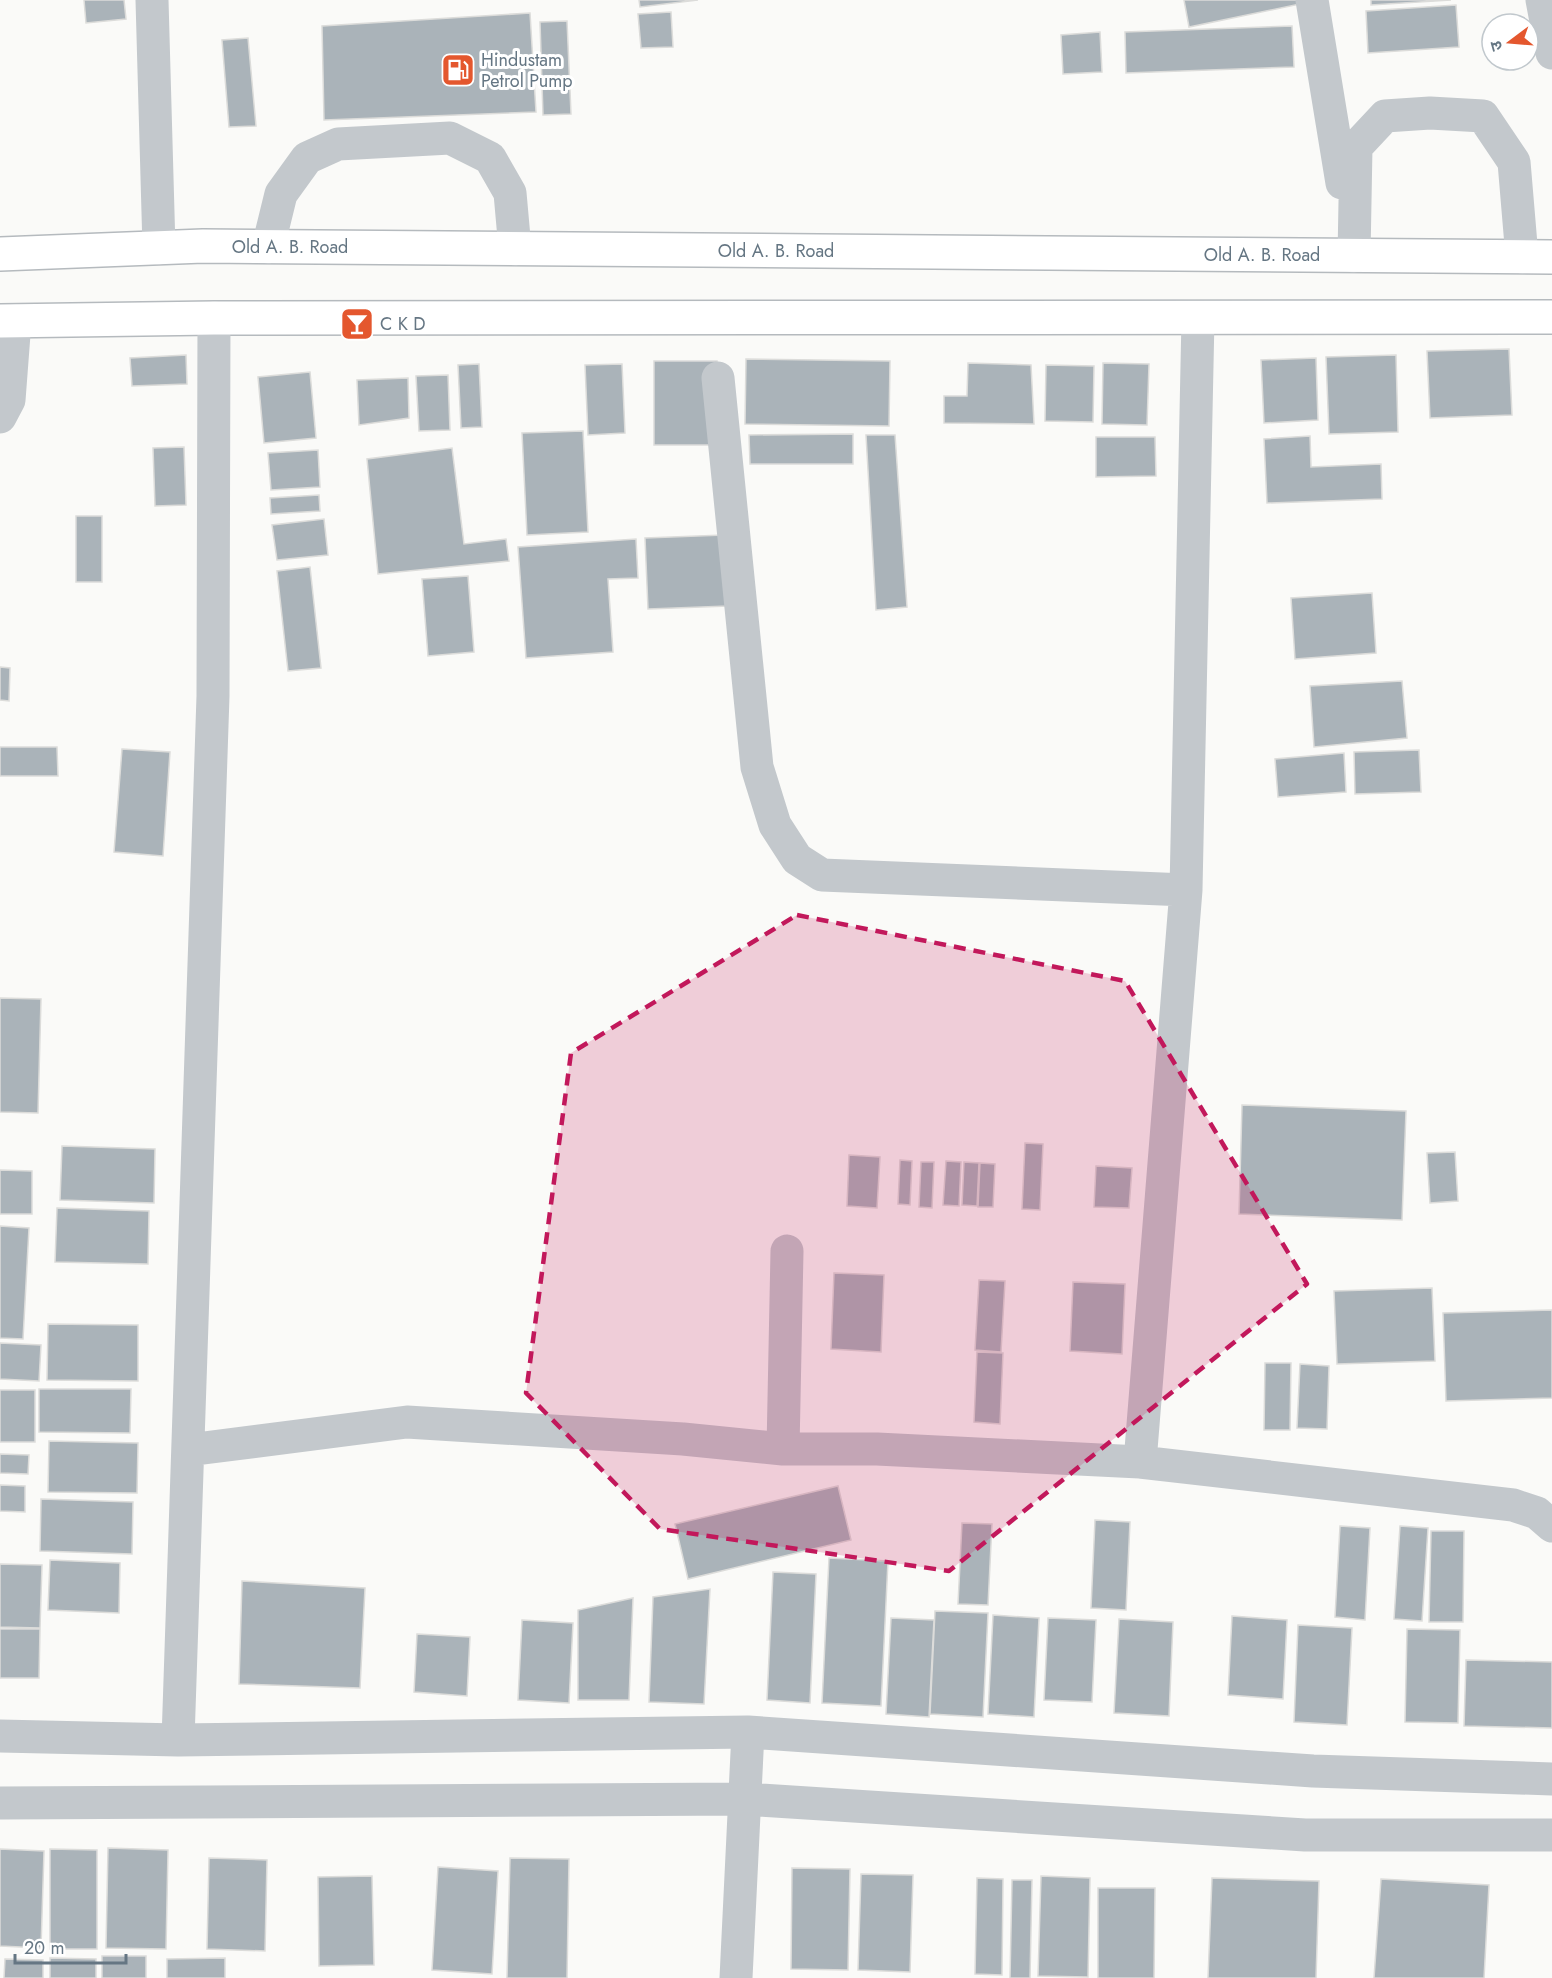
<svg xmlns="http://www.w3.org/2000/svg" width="1552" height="1978" viewBox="0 0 1552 1978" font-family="Jost,'Noto Sans Devanagari',sans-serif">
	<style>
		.building { fill: #aab3b9; stroke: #dcdcda; stroke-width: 1.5 }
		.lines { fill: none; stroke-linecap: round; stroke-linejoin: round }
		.major-casing { stroke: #b5babe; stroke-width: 36 }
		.minor { stroke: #c3c8cc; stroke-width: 33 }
		.major { stroke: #fff; stroke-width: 33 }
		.marked { fill: #c2185b; fill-opacity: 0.2; stroke: #c2185b; stroke-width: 4.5; stroke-dasharray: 12 8; stroke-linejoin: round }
		.labels { text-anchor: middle; stroke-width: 6; stroke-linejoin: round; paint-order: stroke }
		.poi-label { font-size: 18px; fill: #657683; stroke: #fff; text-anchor: start }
		.street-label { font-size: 18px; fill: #657683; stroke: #fff }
	</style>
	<rect width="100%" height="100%" fill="#fafaf8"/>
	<!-- building -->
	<path class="building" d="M84 0H124L126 19 86 23Z
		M639 0H698L640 7Z
		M1184 0H1299L1300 4 1189 27Z
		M1371 0H1451L1371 5Z
		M1456 5 1459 47 1368 53 1366 11Z
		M671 12 673 47 641 48 638 14Z
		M530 13 536 112 324 120 322 26Z
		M567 21 571 114 543 115 540 22Z
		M1292 26 1294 67 1126 73 1125 32Z
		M1100 32 1102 72 1063 74 1061 35Z
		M248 38 256 126 229 127 222 40Z
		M1509 349 1512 415 1430 418 1427 351Z
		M186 355 187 384 132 386 130 358Z
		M1396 355 1398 432 1329 434 1326 357Z
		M1316 358 1318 420 1264 423 1261 360Z
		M746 359 890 361 889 426 745 424Z
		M654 361H717L718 445H654Z
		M968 363 1031 365 1034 424 944 423V396H967Z
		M1103 363 1149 364 1147 425 1102 424Z
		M479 364 482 427 461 428 458 365Z
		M622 364 625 433 588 435 585 365Z
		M1046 365 1094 366 1093 422 1045 421Z
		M310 372 316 438 264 443 258 377Z
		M448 375 450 430 419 431 416 376Z
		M408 378 409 418 359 425 357 380Z
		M583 431 588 532 527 535 522 433Z
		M853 434V464H750L749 435Z
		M866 435H895L907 607 876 610Z
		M1310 436 1311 467 1381 464 1382 499 1267 503 1264 439Z
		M1096 437H1155L1156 476 1096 477Z
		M184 447 186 505 155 506 153 448Z
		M452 448 464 544 506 539 509 561 378 574 367 459Z
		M318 450 320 487 271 490 268 453Z
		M319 495 320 511 271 514 270 498Z
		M76 516H102V582H76Z
		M324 519 328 555 277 560 272 525Z
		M724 535 728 606 648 609 645 538Z
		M636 539 638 578 608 579 613 652 526 658 518 547Z
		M310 567 321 668 288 671 277 571Z
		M468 576 474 652 428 656 422 579Z
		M1372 593 1376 653 1295 659 1291 598Z
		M0 667 10 668 9 701 0 700Z
		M1402 681 1407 738 1314 747 1310 686Z
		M0 747H57L58 776H0Z
		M122 749 170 752 163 856 114 852Z
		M1419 750 1421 792 1355 794 1354 752Z
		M1344 753 1346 792 1278 797 1275 759Z
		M0 998 41 999 38 1113 0 1112Z
		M1242 1105 1406 1111 1402 1220 1239 1214Z
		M1025 1143 1043 1144 1040 1210 1022 1209Z
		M62 1146 155 1149 154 1203 60 1200Z
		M1455 1152 1458 1201 1430 1203 1427 1153Z
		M849 1155 880 1157 877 1208 847 1206Z
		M900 1160 912 1161 910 1205 898 1204Z
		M946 1161 961 1162 959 1206 943 1205Z
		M921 1162H934L932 1208 919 1207Z
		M964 1162 979 1163 977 1206 962 1205Z
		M980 1163 995 1164 993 1207H978Z
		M1096 1166 1132 1168 1129 1208 1094 1207Z
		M0 1170 32 1171V1214H0Z
		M57 1208 149 1211 148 1264 55 1262Z
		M0 1226 29 1228 23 1339 0 1338Z
		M834 1273 884 1275 881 1352 831 1349Z
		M979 1280 1005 1281 1001 1352 975 1350Z
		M1073 1282 1125 1284 1122 1354 1070 1351Z
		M1432 1288 1435 1361 1337 1364 1334 1291Z
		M1552 1310V1398L1446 1401 1443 1313Z
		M48 1324 138 1325V1381L47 1380Z
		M0 1343 41 1345 39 1381 0 1379Z
		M977 1352 1003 1353 1000 1424 974 1422Z
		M1265 1363H1291L1290 1430H1264Z
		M1300 1364 1329 1366 1327 1429 1297 1428Z
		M39 1389H131L130 1433 39 1432Z
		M0 1390H35V1442H0Z
		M49 1441 138 1443 137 1493 48 1492Z
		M0 1454 29 1455 28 1474 0 1473Z
		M0 1485 25 1486V1512L0 1511Z
		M838 1486 851 1540 688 1579 675 1524Z
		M41 1499 133 1502 132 1554 40 1551Z
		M1095 1520 1130 1522 1126 1610 1091 1608Z
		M962 1523 992 1524 988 1605 958 1604Z
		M1340 1526 1370 1528 1365 1620 1335 1617Z
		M1400 1526 1428 1528 1422 1621 1394 1619Z
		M1431 1531H1464L1463 1622H1429Z
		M829 1558 888 1561 881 1706 822 1703Z
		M50 1560 120 1563 119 1613 48 1610Z
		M0 1564 42 1565 40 1628 0 1627Z
		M773 1572 816 1574 810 1703 767 1700Z
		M242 1581 365 1588 360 1688 239 1684Z
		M710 1589 704 1704 649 1702 653 1597Z
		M633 1598 629 1700H578V1610Z
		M935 1611 988 1613 983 1717 930 1714Z
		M993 1615 1039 1618 1034 1717 988 1714Z
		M1232 1616 1287 1620 1283 1699 1228 1695Z
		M891 1618 934 1620 929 1717 886 1714Z
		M1048 1618 1096 1620 1092 1702 1044 1700Z
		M1119 1619 1173 1622 1169 1716 1114 1713Z
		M522 1620 573 1623 569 1703 518 1700Z
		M1298 1625 1352 1628 1347 1725 1294 1722Z
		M0 1629H40L39 1678H0Z
		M1407 1629 1460 1630 1458 1723 1405 1722Z
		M417 1634 470 1637 467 1696 414 1692Z
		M1466 1660 1552 1662V1728L1464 1726Z
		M108 1848 168 1850 166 1949 106 1948Z
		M0 1849 44 1851 41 1948 0 1946Z
		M50 1849 97 1850V1949H50Z
		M209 1858 267 1860 265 1951 207 1949Z
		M510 1858 569 1859 567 1978H507Z
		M438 1867 498 1871 492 1974 432 1970Z
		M792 1868 850 1869 848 1970 791 1969Z
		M861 1874 913 1875 910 1972 858 1970Z
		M372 1876 374 1965 319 1966 318 1877Z
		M1041 1876 1090 1878 1088 1977 1038 1976Z
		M977 1878 1003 1879 1002 1975 975 1974Z
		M1212 1878 1319 1881 1316 1978H1208Z
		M1381 1879 1489 1885 1484 1978H1374Z
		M1012 1880H1032L1030 1978H1010Z
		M1098 1888H1155L1154 1978H1098Z
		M102 1956H146V1978H102Z
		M50 1958 96 1959V1978H50Z
		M225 1958V1978H167V1959Z
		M5 1959 43 1960V1978H4Z"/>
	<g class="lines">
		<defs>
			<path id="major" d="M0 254 203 246 1552 257
				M0 321 214 318 1552 317"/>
		</defs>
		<!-- major casing -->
		<use href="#major" class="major-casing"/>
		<!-- minor -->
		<path class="minor" d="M152 0 159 248
			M1312 0 1342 183
			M1542 0 1552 53
			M268 247 281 194 307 158 338 144 450 138 490 158 510 193 515 249
			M1354 256 1356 147 1385 116 1430 113 1483 116 1514 162 1522 257
			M718 378 757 767 775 825 797 859 822 875 1186 890
			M0 417 9 400 15 321
			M783 1449 787 1251
			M188 1450 407 1422 683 1439 783 1449H877L1140 1462 1513 1505 1537 1513 1552 1526
			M1140 1462 1186 890 1198 318
			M0 1736 178 1740 748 1732 1313 1771 1552 1779
			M178 1740 213 696 214 318
			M0 1803 745 1799 1305 1835H1552
			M736 1978 748 1732"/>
		<!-- major -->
		<use href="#major" class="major"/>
	</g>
	<!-- marked area -->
	<path class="marked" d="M797 915 1125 981 1307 1284 949 1571 660 1529 526 1393 571 1053Z"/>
	<!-- icons -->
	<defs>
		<symbol id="fuel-square" viewBox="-11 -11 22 22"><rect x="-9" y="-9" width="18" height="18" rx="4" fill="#e4572e" stroke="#fff"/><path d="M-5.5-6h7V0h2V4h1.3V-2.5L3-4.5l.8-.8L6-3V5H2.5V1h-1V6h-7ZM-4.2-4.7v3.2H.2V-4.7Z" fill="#fff"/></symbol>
		<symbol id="bar-square" viewBox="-11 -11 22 22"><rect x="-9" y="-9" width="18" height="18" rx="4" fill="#e4572e" stroke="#fff"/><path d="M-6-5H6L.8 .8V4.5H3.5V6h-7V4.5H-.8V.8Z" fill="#fff"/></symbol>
	</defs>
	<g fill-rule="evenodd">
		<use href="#fuel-square" x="439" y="51" width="38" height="38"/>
		<use href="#bar-square" x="338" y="305" width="38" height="38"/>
	</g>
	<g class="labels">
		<!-- poi labels -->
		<g class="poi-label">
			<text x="481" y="66">Hindustam<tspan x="481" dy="21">Petrol Pump</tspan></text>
			<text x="380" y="330">C K D</text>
		</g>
		<!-- street labels -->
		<g class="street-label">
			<text x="290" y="253">Old A. B. Road</text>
			<text x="776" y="257">Old A. B. Road</text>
			<text x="1262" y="261">Old A. B. Road</text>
		</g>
	</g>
	<!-- north arrow -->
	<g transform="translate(1510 42) rotate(254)"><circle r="28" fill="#ffffff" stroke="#c1c8cd" stroke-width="1.5"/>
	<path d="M0-4.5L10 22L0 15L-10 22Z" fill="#e4572e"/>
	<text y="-9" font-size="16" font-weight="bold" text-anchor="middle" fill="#657683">उ</text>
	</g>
	<!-- scale -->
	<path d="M15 1954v9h111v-9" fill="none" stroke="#657683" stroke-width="3"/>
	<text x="24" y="1954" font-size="18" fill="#657683" stroke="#ffffff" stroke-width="4.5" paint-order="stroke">20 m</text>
</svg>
